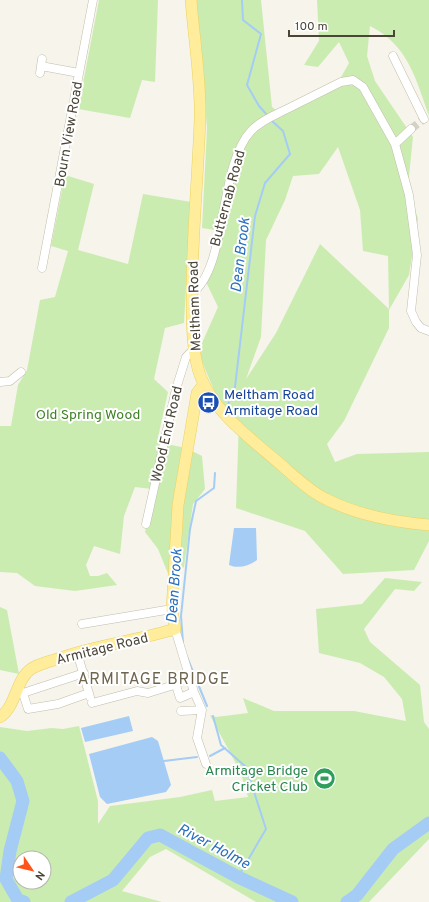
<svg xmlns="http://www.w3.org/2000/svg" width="429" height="902" viewBox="0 0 429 902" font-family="Overpass,sans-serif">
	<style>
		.green { fill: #cbecb1; fill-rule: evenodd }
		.water { fill: #a4ccf5 }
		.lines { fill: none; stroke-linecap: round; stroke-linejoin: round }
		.stream { stroke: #a4ccf5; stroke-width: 2 }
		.river { stroke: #a4ccf5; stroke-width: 13 }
		.minor-tunnel { stroke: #d4d1c7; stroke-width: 8; stroke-dasharray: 8 4; stroke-linecap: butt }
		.minor-casing { stroke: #c2bdac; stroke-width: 9 }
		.major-casing { stroke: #ebd163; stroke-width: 12 }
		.minor { stroke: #fff; stroke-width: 8 }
		.major { stroke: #ffed9b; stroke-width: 11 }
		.labels { text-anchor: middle; stroke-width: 4; stroke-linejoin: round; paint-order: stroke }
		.street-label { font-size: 14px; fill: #4b4538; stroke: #fff }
		.transit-label { font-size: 14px; fill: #164399; stroke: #fff; text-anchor: start }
		.park-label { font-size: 14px; fill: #3f8226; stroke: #fff }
		.leisure-label { font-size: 14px; fill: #27864d; stroke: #fff; text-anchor: end }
		.water-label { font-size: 15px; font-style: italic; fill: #286fbf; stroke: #fff }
		.quarter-label { font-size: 16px; letter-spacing: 1px; fill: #6f654e; stroke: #fff }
	</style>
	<rect width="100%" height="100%" fill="#f6f4eb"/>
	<!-- green -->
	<path class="green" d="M99 0H158L155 82 142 80 130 118 78 109Z
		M196 0H261L272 107 281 114 313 101 335 88 349 63 339 42 318 67 304 65 319 41 317 0H429V116C416 79 408 45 370 26L367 56 375 81 413 137 408 186 418 219 409 275 389 310V328L344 421 327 444 335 462 357 454 429 452V541L414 570 343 574 305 531 236 508 239 421 218 400 198 352 218 307 206 282 221 231 202 228 207 128ZM338 147 360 210 363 251 388 256 389 309 320 244 276 333 246 379 261 337 266 240 285 200 293 176 319 174Z
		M65 175 94 184 78 250 128 264 143 194 191 202 184 323 165 328 154 379 168 392 157 442 186 448 202 456 205 489 193 504 184 567 169 576 158 549 145 532 154 497 152 489 135 487 124 516 120 554 94 546 86 565 90 576H98L107 573 117 585 75 591 35 586 17 573 0 572V426H11L18 385 27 370 40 300 55 297 68 251 51 246Z
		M385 578 422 582 414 591 395 589 364 629 370 642 420 685 424 722 429 729V839L369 902H256L166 849 150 857 122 891 162 902H0V727L27 731 52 728 63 729 79 726 98 801V824L110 806 180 797 212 790 215 801 248 797C242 768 223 742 210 715L216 717 248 713 243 698 274 711H354L406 721 402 699 384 677 360 663 319 653 316 609 362 604ZM20 858H44V882H20Z
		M0 607 7 610 19 674 0 670Z"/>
	<!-- water -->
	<path class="water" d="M234 528H256L257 560C249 566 238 569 229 565Z
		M129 716 133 731 85 742 81 728Z
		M152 737 158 741 171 785 166 792 107 804 100 797 89 754Z"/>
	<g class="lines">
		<!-- stream -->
		<path class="stream" d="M242 0 243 20 261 34 247 85 259 106 267 115
			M228 405 235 387 255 216 265 183 290 154 283 131 272 121
			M183 643 181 616 190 529 196 501 214 488 215 473
			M187 657 207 706
			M213 716 221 745 246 767 266 829 238 877
			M210 756 225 748
			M164 761 197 757"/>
		<!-- river -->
		<path class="river" d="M0 758 17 781 23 801 10 851 6 879 18 900 24 902
			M71 902 113 880 148 838 160 835 238 877 292 902
			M347 902 357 895 393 849 429 823"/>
		<!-- minor-tunnel -->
		<path class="minor-tunnel" d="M411 129 424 119"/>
		<defs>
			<path id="minor" d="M393 56 424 119
				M41 66 79 73
				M40 73 42 59
				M395 144 411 129
				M42 268 93 0
				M192 293C228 268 218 166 251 131 260 121 275 115 287 109 305 100 323 91 341 82L353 80 363 87 395 144 409 195 417 255 411 311 416 322 421 328 429 331
				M0 382 10 381 21 372
				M146 524 176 389 186 357 194 349
				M82 624 172 609
				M175 629 194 692 202 710 197 738 206 764
				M77 652 90 697
				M19 690 23 693 84 673
				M23 693 28 709 58 704 89 693
				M92 703 137 691 148 693 174 685H176L180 698 194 692
				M181 711 202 710"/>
			<path id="major" d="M191 0C194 40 201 79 200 119 198 174 193 228 192 282 192 310 191 338 197 365 207 408 248 436 279 463 293 475 309 491 326 499 357 515 395 522 429 525
				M0 717C16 707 16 679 31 669 38 664 48 662 57 659 95 645 136 641 175 629L172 609 178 505 197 393 204 384"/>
		</defs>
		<!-- minor casing -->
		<use href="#minor" class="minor-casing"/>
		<!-- major casing -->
		<use href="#major" class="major-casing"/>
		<!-- minor -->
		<use href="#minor" class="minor"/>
		<!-- major -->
		<use href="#major" class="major"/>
	</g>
	<!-- icons -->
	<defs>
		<symbol id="bus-disc" viewBox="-11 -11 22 22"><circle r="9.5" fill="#1a4fb4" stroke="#fff"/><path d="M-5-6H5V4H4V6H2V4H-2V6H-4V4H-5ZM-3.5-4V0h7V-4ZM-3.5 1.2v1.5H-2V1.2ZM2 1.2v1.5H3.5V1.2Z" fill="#fff"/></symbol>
		<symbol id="stadium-disc" viewBox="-11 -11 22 22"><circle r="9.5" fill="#2e9e5b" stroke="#fff"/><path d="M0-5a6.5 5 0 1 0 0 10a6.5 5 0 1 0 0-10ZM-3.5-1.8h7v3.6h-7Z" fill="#fff"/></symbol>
	</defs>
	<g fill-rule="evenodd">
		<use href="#bus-disc" x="196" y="390" width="25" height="25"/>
		<use href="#stadium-disc" x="312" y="766" width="25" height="25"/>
	</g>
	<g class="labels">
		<!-- street labels -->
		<g class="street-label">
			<text transform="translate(68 134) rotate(-80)" y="5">Bourn View Road</text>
			<text transform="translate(227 198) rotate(-75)" y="5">Butternab Road</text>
			<text transform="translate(194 306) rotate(-92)" y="5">Meltham Road</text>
			<text transform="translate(166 434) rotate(-77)" y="5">Wood End Road</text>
			<text transform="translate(102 648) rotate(-14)" y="5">Armitage Road</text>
		</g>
		<!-- transit labels -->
		<g class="transit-label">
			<text x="224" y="399">Meltham Road<tspan x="224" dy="16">Armitage Road</tspan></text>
		</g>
		<!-- park labels -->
		<g class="park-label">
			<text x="88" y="419">Old Spring Wood</text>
		</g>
		<!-- leisure labels -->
		<g class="leisure-label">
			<text x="308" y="775">Armitage Bridge<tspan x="308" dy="16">Cricket Club</tspan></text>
		</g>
		<!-- water labels -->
		<g class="water-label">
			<text transform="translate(240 255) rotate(-83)" y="5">Dean Brook</text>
			<text transform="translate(174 586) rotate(-86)" y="5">Dean Brook</text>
			<text transform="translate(214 846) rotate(28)" y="5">River Holme</text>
		</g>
		<!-- quarter labels -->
		<g class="quarter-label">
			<text x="154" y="684">ARMITAGE BRIDGE</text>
		</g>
	</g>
	<!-- north arrow -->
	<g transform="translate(32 870) rotate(125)"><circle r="19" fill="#ffffff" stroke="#b7b5af"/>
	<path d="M0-3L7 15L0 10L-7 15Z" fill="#ff5419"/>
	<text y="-6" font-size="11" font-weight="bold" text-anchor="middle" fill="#4b4538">N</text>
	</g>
	<!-- scale -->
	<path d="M289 30v6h105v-6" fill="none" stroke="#4b4538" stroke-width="2"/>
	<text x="295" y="30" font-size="12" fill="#4b4538" stroke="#ffffff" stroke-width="3" paint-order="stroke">100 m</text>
</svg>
